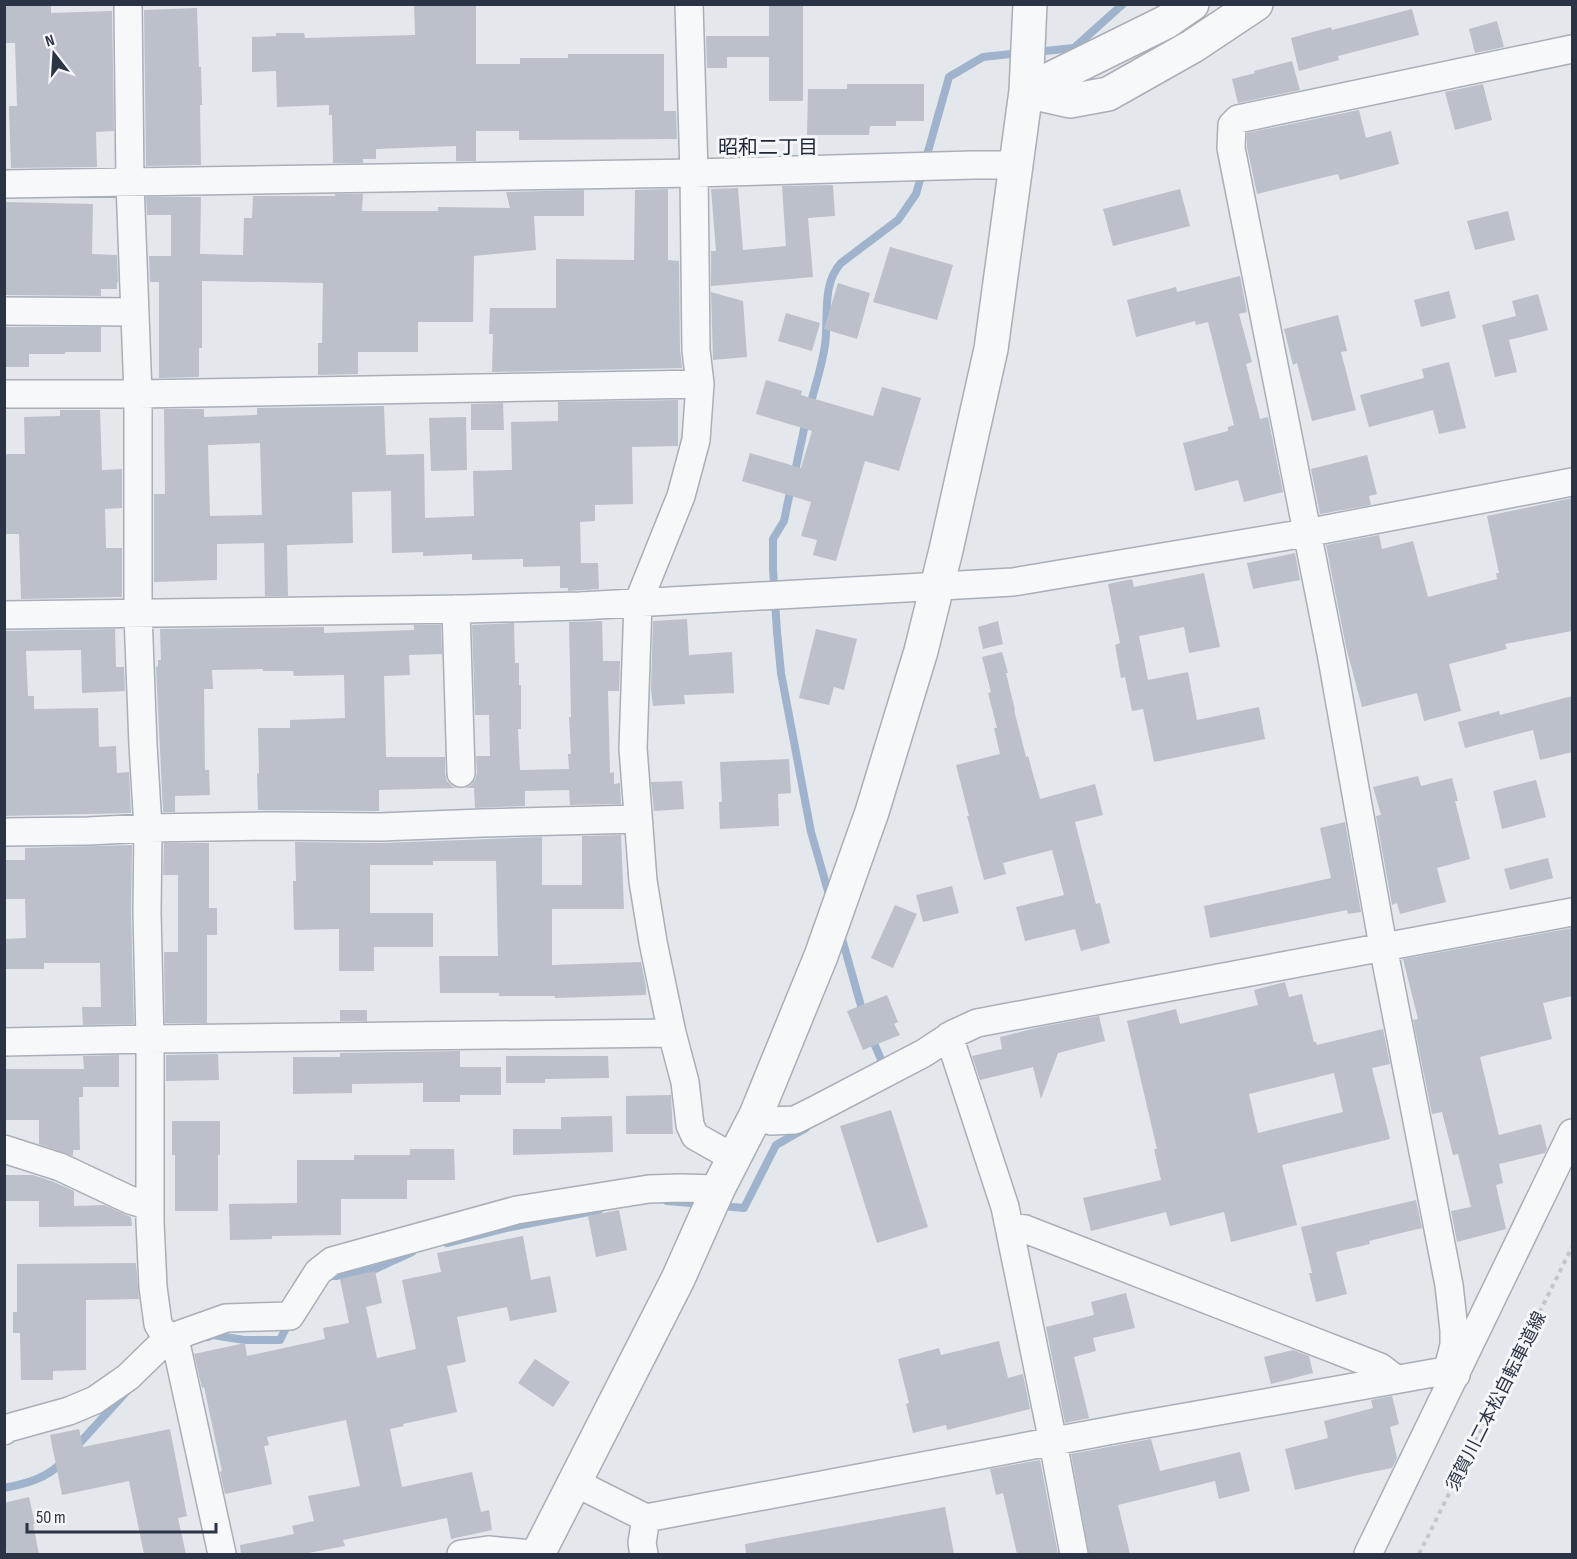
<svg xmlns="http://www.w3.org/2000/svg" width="1577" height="1559" viewBox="0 0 1577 1559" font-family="'Sofia Sans Condensed','Noto Sans JP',sans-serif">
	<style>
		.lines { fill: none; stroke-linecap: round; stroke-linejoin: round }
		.stream { stroke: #9fb4cc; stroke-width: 8 }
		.building { fill: #bbc0ca; fill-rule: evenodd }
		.minor-casing { stroke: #a9aeb7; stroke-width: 30 }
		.tertiary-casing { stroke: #a9aeb7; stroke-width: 36 }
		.path { stroke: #c2c5cb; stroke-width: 4; stroke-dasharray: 4.5 4.5; stroke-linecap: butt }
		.minor { stroke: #f7f8fa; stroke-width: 27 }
		.tertiary { stroke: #f7f8fa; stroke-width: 33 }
		.labels { text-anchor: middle; stroke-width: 6; stroke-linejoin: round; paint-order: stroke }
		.street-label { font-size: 18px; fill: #2b3445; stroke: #f4f6f9 }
		.neighbourhood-label { font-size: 20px; fill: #1d2536; stroke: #f4f6f9 }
	</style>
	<rect width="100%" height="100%" fill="#e4e7ec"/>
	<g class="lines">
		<!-- stream -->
		<path class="stream" d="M1035 52 1074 48 1123 4
			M810 406C815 386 822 366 825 345 829 318 821 285 841 263L898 220 916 194 949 77 983 57 1020 53
			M794 476 806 420
			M791 487 784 521 773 539V569L777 632 781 673 811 832 830 898
			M841 935 863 1013
			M871 1036 885 1069
			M667 1201 703 1204
			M721 1206 744 1208 776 1145 806 1128
			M447 1243 511 1227 599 1210
			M326 1276H336L375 1269 412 1252
			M208 1337 213 1335 244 1340H280L289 1322
			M76 1447 127 1391
			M4 1488C25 1484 48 1478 62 1462"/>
	</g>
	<!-- building -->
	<path class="building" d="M51 4V13L112 11 114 131 96 132 97 167 11 168 9 106H17L15 43H5L4 5Z
		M414 4H476V64H520V58H568V54H664V111H676L677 139 519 140V131H476V161H456V146L376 149V159H363V163H333L332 115H329V105L277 107 276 71 252 72V37L276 36V33H304L305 38 415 35Z
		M769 4H803V101H769V57H727V68H707L706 36H769Z
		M197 8 199 67H201L202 105H200L201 165 146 166 144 10Z
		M1412 9 1419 35 1338 56 1339 60 1299 71 1291 38 1331 27 1332 30Z
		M1497 21 1504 47 1475 53 1469 29Z
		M1292 61 1300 90 1238 103 1232 79 1255 73 1254 71Z
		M847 84H924V121H896V126H870L869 135H807L808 89H847Z
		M1483 84 1492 120 1455 130 1445 92Z
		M1359 110 1366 138 1391 131 1399 164 1340 180 1338 174 1257 194 1247 147V133Z
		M833 185 835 216 808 218 813 277 711 286V251H716L711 189 738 188 743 250 786 246 782 186Z
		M668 189V260L679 261 680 350 682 368 492 372 493 334H489L490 308H556V259L634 260 635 190Z
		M1180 189 1190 226 1113 246 1103 209Z
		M584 190V216H534L536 250 474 256 473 322H418V352H358V374L318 375V343H322L323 283 202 281V348H199V377L159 378V282H150L149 256H171V215H147L146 197H201L200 254 243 255 244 218H252L253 196H335V194H363L362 211H438V207L510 208 506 192Z
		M4 202 93 204 92 254 117 255 118 282H117V289H101V296L4 295Z
		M1508 211 1515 240 1475 250 1467 221Z
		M890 247 953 265 937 320 873 302Z
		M1240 276 1247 312 1239 314 1252 362 1246 364 1260 419 1268 417 1283 492 1244 502 1238 480 1195 491 1183 443 1228 431V427L1234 425 1208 322 1196 325 1195 321 1136 337 1127 300 1176 287 1177 292Z
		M838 283 870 293 857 339 824 329Z
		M1449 291 1456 318 1421 327 1414 300Z
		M711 292 743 301 747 357 713 360Z
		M1538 294 1548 330 1509 340 1517 372 1495 377 1482 325 1516 316 1512 301Z
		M786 313 820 323 812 351 778 341Z
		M1338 315 1347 351 1341 352 1356 410 1312 421 1297 363 1293 365 1284 329Z
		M4 327H101V352H65V354H29V367H4Z
		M1449 362 1466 428 1439 434 1433 410 1369 427 1360 395 1424 378 1422 369Z
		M766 380 802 391 801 395 873 416 882 387 921 398 899 471 865 461 836 561 813 555 817 540 801 536 811 502 742 481 750 453 801 468 812 431 756 414Z
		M678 400V446L632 447 633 504 595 505V521L580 522 581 563H598L599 589 568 591V588H560V566L523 567V559L472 560V554L423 556V552L392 553 391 491 352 492 353 543 287 545 288 596H265L264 543 217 544V580L154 582V494H165L164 409H204V417L257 415V408L384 406 386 455 424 454 425 518 474 516 473 471 512 470 511 422 558 421V402ZM260 443 262 515 210 516 208 445Z
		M503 403 504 430H471V404Z
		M60 410H100L102 470 122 469V508L105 509 106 548H122V597L21 599 19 534H4V454H25L24 417 60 416Z
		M466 417 467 470 431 471 429 418Z
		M1367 455 1377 494 1369 496 1371 505 1320 514 1311 469Z
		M1572 498V631L1505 644 1507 649 1449 664 1461 711 1424 721 1417 693 1362 707 1346 647 1326 545 1379 535 1382 549 1413 541 1428 597 1497 579 1496 573H1499L1487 516Z
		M1295 553 1300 580 1253 589 1247 563Z
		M1204 573 1220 647 1189 653 1184 627 1139 636 1148 680 1188 672 1197 720 1259 707 1265 739 1154 762 1143 709 1132 711 1125 677 1121 678 1115 645 1120 643 1108 584 1132 579 1134 587Z
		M687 619 689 655 732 652 734 693 684 695 685 704 653 706 651 690 653 621Z
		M602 621 603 661H620L619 691H608L610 773 614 772V784L620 783 621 804 570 805 569 790 525 791V806L475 808 474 788H465L470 786 475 780 477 773 476 756H490L489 715H475L472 625 514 623 515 663H519V685H521V729H518L520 770 569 769 568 754H571L569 717H571L569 622Z
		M998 621 1003 644 983 649 978 627Z
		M414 625H441L442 654 409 655 410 675 384 676 386 757H445V773L447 781 453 787 458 788 379 790V811L258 810 257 774 259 773 258 728H290V720L345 718 344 675 294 676 293 671H263V669L212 670 213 689H204L205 770H209L210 795 175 796V812H163L156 667 158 666V660H161L160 629 324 627V633L414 630Z
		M115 629 116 667H124L125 691 82 693 81 650 26 651 28 696H34V709L98 708 99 747 116 746 117 773 129 772 131 813 4 816V631Z
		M816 629 857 639 844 690 834 687 829 705 799 698Z
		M1002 652 1008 673H1006L1015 710H1014L1026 757 1028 756 1040 799 1095 784 1103 815 1075 822 1096 904 1100 903 1110 943 1081 951 1075 929 1025 941 1016 907 1064 895 1052 850 1003 863 1006 874 984 880 967 816H969L956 765 1000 754 994 728H997L988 693 991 692 982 657Z
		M1572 696V752L1540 760 1533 730 1465 748 1458 722 1499 711 1500 715Z
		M789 759 791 793 778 794 779 826 720 829 719 802H722L720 762Z
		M1418 776 1421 786 1452 778 1458 801H1455L1470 859 1437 868 1446 902 1400 914 1397 903 1392 905 1376 816 1381 815 1373 787Z
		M1536 780 1546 817 1502 829 1493 791Z
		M682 781 684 809 654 811 651 782Z
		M1345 822 1361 912 1348 914 1347 910 1210 938 1204 906 1331 878 1320 828Z
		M621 835 624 909H552V965L641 962 646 987V995L555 998V996H499V993H440L439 956H498L496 861H433V865H370V913H433V947H374V971H339V929L294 930 293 881H296L295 842 381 843 542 837V885H582V836Z
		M164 843H209V908H217V935H207V1023H165L164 952H178V875H163Z
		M132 845 131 913 134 1024 83 1025 82 1007H101L100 963H44V969H4V939L26 938 25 899H4V860H25V848Z
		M1548 858 1553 878 1510 890 1504 869Z
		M952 886 959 913 923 922 916 895Z
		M895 905 917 914 893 968 871 958Z
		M1572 928V996L1543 1003 1552 1039 1480 1057 1499 1135 1541 1124 1547 1149 1545 1153 1499 1164 1503 1183 1496 1185 1506 1229 1457 1242 1451 1211 1471 1207 1458 1154 1453 1155 1442 1112 1432 1114 1413 1020 1418 1019 1403 959Z
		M1285 982 1289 997 1302 994 1314 1042H1316L1317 1045 1383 1029 1390 1064 1372 1068 1390 1139 1282 1165 1297 1225 1231 1242 1224 1212 1170 1226 1166 1212 1091 1231 1083 1198 1161 1180 1154 1149H1157L1127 1021 1176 1009 1180 1024 1258 1005 1254 990ZM1334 1073 1343 1112 1258 1133 1249 1094Z
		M887 995 898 1022 894 1024 900 1035 863 1050 847 1011Z
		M340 1010H367V1021H340Z
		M1099 1016 1105 1041 1058 1053 1041 1099 1033 1067 980 1080 972 1056 1002 1049 1000 1037 1040 1027Z
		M460 1051V1067H501V1095H460V1102H423V1083L352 1084V1093L293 1094V1057H340V1053Z
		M218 1054 219 1080 166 1081V1055Z
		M119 1055V1087H83V1097H79L80 1150H73V1156L39 1144V1120H4V1069H84L83 1056Z
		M506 1056H608L609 1078 545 1079V1083H506Z
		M671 1095 673 1134H626V1096Z
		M891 1110 928 1227 877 1243 840 1126Z
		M612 1116 613 1152 513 1155V1129H561V1117Z
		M172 1121H220V1155H218V1211H175V1155H172Z
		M410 1149H454L455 1180H407V1199H341V1235L272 1236V1239L230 1240 229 1204 297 1203V1160H354V1155H410Z
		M4 1175H33L54 1182 74 1191V1206L104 1205 131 1217 132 1226 39 1227V1201H4Z
		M1416 1200 1422 1228 1369 1241 1370 1244 1336 1252 1347 1294 1316 1302 1309 1273H1312L1301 1227Z
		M619 1210 627 1250 596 1257 588 1216Z
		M523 1236 531 1280 550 1276 557 1312 510 1321 507 1307 457 1317 466 1362 447 1366 457 1412 403 1424 404 1426 390 1429 402 1487 472 1472 481 1512 489 1510 492 1530 451 1539 447 1518 343 1540 345 1546 303 1554H241L240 1545 294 1534 292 1526 314 1521 308 1496 360 1486 346 1420 267 1437 269 1445 264 1446 272 1484 225 1494 220 1472 222 1471 204 1387 202 1388 194 1354 245 1343 247 1356 325 1339 323 1328 349 1323 340 1279 375 1271 382 1303 366 1307 377 1358 416 1349 402 1280 441 1272 437 1253Z
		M136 1263 139 1299 86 1300V1370L53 1371V1380H21L20 1333H13V1312H17V1264Z
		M1126 1293 1135 1328 1093 1338 1096 1351 1074 1357 1089 1418 1065 1423 1046 1327 1094 1315 1091 1302Z
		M999 1341 1008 1378 1023 1374 1030 1409 947 1430 946 1425 913 1433 906 1404 909 1403 898 1359 939 1348 941 1355Z
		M1293 1350 1309 1356 1313 1373 1271 1384 1264 1357Z
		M535 1359 570 1382 553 1407 518 1383Z
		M1392 1396 1399 1424 1390 1427 1397 1458 1392 1468 1362 1474 1295 1490 1285 1449 1328 1438 1324 1421 1373 1408 1371 1400Z
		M79 1429 83 1447 170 1429 187 1516 178 1518 186 1554H144L129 1481 62 1495 50 1435Z
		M1151 1439 1160 1471 1240 1452 1250 1491 1219 1499 1215 1481 1118 1505 1130 1554H1089L1071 1454Z
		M1040 1460 1058 1554H1017L1003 1493 996 1495 990 1469Z
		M29 1497 35 1524H33L39 1554H7L4 1542V1503Z
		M945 1507 954 1554H746L745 1544Z"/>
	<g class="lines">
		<defs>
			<path id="minor" d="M128 4 130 183 138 394V614L143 745 148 828 147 913 150 1039V1222L153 1287 158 1324 167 1339 177 1348 222 1554
				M689 4 694 173 696 350 700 384 696 440 681 496 638 603 633 748 643 881 653 942 672 1033 685 1082 690 1125 695 1136 734 1158
				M4 184 694 173 973 165H1015
				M4 311 135 312
				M4 394H138L700 384
				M456 609 461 773
				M4 615 465 609 580 606 1013 582 1306 533 1572 482
				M4 832 88 831 148 828 269 826 380 827 482 823 638 819
				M949 1036 1005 1207 1053 1442 1074 1554
				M4 1042 150 1039 672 1033
				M756 1115 771 1121 795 1120 817 1109 924 1053 953 1034 977 1023 1572 912
				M4 1149 60 1167 130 1200 150 1206
				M1009 1227 1025 1229 1380 1367 1392 1376 1394 1380
				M1447 1373 1454 1345V1330L1449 1285 1383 946 1331 653 1231 148 1232 125 1238 119 1572 49
				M4 1431 8 1428 69 1411 95 1400 128 1377 167 1339 226 1318 290 1316 318 1272 332 1261 517 1210 649 1189 681 1188 718 1189
				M576 1483 646 1518 1129 1427 1439 1372 1456 1375
				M461 1554 488 1550 532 1554
				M644 1554 642 1543 646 1518
				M1368 1554 1572 1133"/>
			<path id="tertiary" d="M1026 91 1070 101 1108 94 1193 46 1256 4
				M1026 91 1166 22 1192 4
				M538 1554 678 1279 718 1189 756 1115 821 956 872 812 921 651 946 550 991 349 1026 91 1030 4"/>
		</defs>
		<!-- minor casing -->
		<use href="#minor" class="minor-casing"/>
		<!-- tertiary casing -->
		<use href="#tertiary" class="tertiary-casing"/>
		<!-- path -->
		<path class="path" d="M1419 1554 1572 1247"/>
		<!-- minor -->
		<use href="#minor" class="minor"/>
		<!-- tertiary -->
		<use href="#tertiary" class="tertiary"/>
	</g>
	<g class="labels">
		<!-- street labels -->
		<g class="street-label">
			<text transform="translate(1496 1401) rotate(-63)" y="6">須賀川二本松自転車道線</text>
		</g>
		<!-- neighbourhood labels -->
		<g class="neighbourhood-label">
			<text x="768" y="154">昭和二丁目</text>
		</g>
	</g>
	<!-- border -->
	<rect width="1577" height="1559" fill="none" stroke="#2b3445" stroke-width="12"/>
	<!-- north arrow -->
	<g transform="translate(54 54) rotate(343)" stroke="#f4f6f9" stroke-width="4.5" paint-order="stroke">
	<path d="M0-4.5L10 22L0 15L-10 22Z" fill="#2b3445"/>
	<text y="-9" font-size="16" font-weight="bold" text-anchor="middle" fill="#2b3445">N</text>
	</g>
	<!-- scale -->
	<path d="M27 1523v9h189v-9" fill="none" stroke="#2b3445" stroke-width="3"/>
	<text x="36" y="1523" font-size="18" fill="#2b3445" stroke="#f4f6f9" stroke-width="4.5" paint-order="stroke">50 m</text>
</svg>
